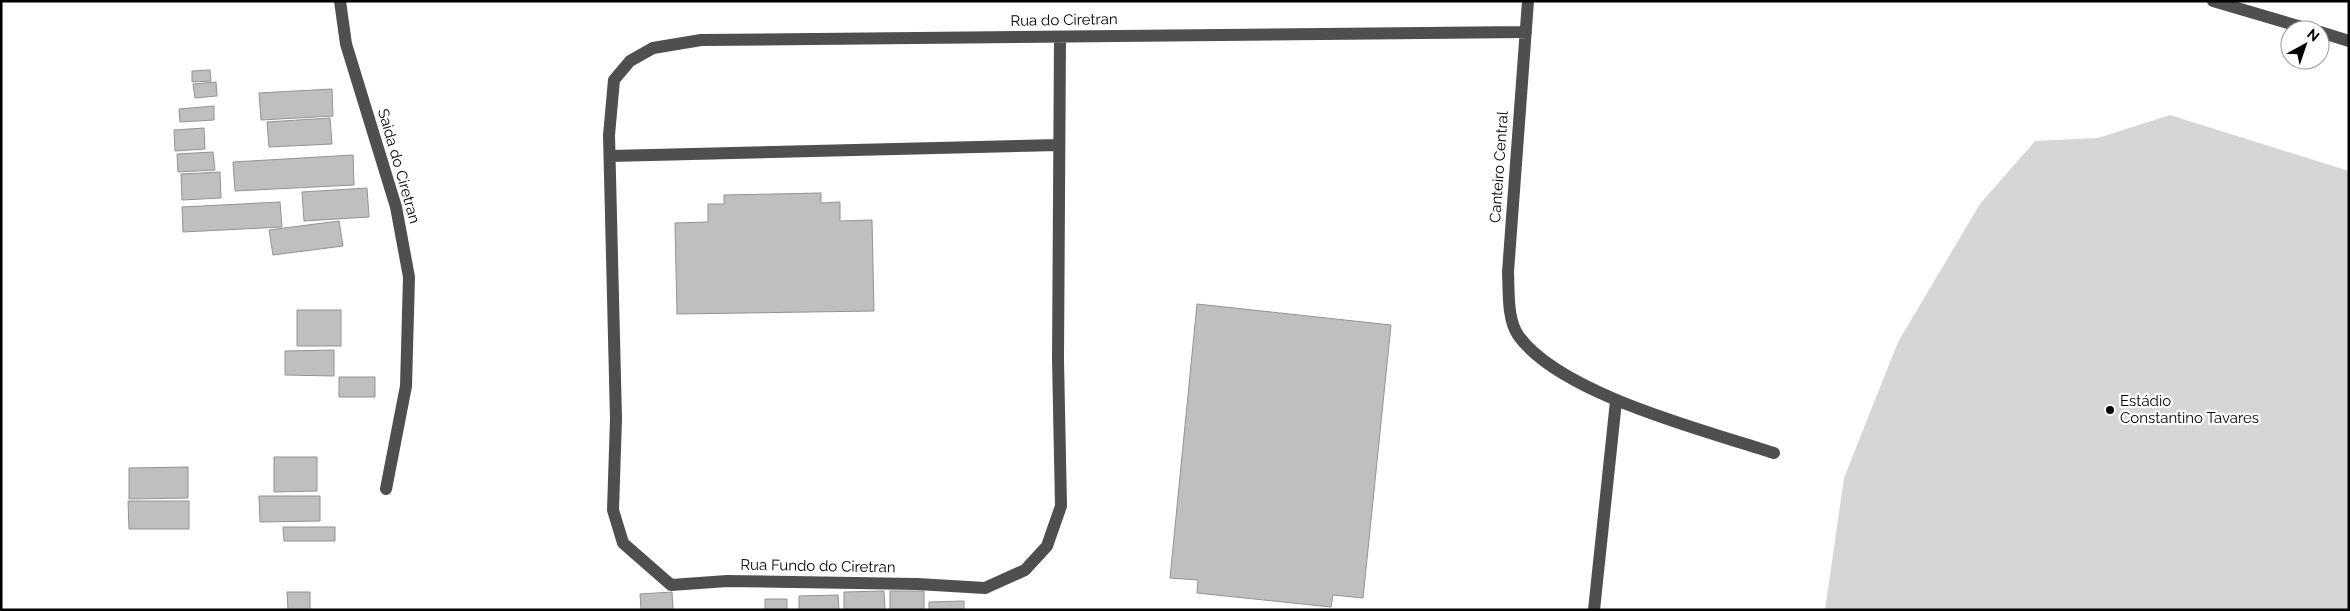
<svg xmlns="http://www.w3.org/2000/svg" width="2350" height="611" viewBox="0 0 2350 611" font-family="Raleway,sans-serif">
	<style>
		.green { fill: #d6d6d6 }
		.building { fill: #bfbfbf; stroke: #939393 }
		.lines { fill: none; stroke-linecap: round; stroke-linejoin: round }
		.minor { stroke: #4f4f4f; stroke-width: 12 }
		.poi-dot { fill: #000; stroke: #fff; stroke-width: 2 }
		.labels { text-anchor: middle; stroke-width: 4.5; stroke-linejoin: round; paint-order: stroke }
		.street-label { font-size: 15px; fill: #000; stroke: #fff }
		.poi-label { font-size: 15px; fill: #000; stroke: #fff; text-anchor: start }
	</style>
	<rect width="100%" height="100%" fill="#fff"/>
	<!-- green -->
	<path class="green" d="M2170 115 2349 171V610H1825L1844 478 1898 342 1980 204 2035 141 2098 138Z"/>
	<!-- building -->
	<path class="building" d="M210 70 211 81 192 82V71Z
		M216 82 217 96 195 98 193 84Z
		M332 89 333 116 261 120 259 93Z
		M214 106V120L180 122 179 109Z
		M330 118 332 144 269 147 267 122Z
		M204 128 205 149 175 151 174 130Z
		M213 152 215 170 178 172 177 154Z
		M353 155 354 185 235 191 233 162Z
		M220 172 221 198 182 200 181 174Z
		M367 188 369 217 304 221 302 192Z
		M821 193V203L840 202V221L872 220 874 311 677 314 675 223 708 222V204H724V195Z
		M280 202 282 227 183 232 182 207Z
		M339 221 343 246 273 255 269 230Z
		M1197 304 1391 325 1363 598 1333 595 1331 607 1197 593 1198 580 1170 578Z
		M297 310H341V346H297Z
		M334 350V376L285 375V351Z
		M339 377H375V397H339Z
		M274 457H317V491L274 492Z
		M188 467V498L129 499V468Z
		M259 496H320V521L260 522Z
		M128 501H189V529H129Z
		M283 527H335V541H284Z
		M884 591 885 610H844V592Z
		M890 591H924V610H890Z
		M287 592H310V610H288Z
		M672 592 673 610H641L640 594Z
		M838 595 839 610H799V596Z
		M765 599H787V610H765Z
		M964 601V610H929V602Z"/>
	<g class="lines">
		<!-- minor -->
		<path class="minor" d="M340 1 346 44 396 207 409 277 406 386 386 489
			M1528 1 1508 272C1509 291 1507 319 1518 335 1559 394 1707 431 1774 453
			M2213 1 2312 30
			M2320 32 2349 41
			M1060 37 1058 360 1061 506 1047 546 1025 570 985 588 917 584 727 581 671 585 623 543 613 510 616 419 609 135 614 80 630 61 653 48 701 40 1526 32
			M610 156 1059 145
			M1594 610 1616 401"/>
	</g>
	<!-- markers -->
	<circle class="poi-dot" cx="2110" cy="410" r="5"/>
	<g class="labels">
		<!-- street labels -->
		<g class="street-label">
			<text transform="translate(1064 20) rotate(-1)" y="5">Rua do Ciretran</text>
			<text transform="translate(399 166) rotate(74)" y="5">Saida do Ciretran</text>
			<text transform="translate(1499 167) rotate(-86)" y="5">Canteiro Central</text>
			<text transform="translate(818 566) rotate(1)" y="5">Rua Fundo do Ciretran</text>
		</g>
		<!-- poi labels -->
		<g class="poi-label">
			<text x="2120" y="406">Estádio<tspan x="2120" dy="17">Constantino Tavares</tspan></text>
		</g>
	</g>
	<!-- border -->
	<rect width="2350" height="611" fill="none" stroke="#000000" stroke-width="5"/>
	<!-- north arrow -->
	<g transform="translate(2305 45) rotate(40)"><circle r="24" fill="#ffffff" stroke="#999999"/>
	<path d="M0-4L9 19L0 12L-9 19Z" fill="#000000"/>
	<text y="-8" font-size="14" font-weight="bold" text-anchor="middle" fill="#000000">N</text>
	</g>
</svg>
